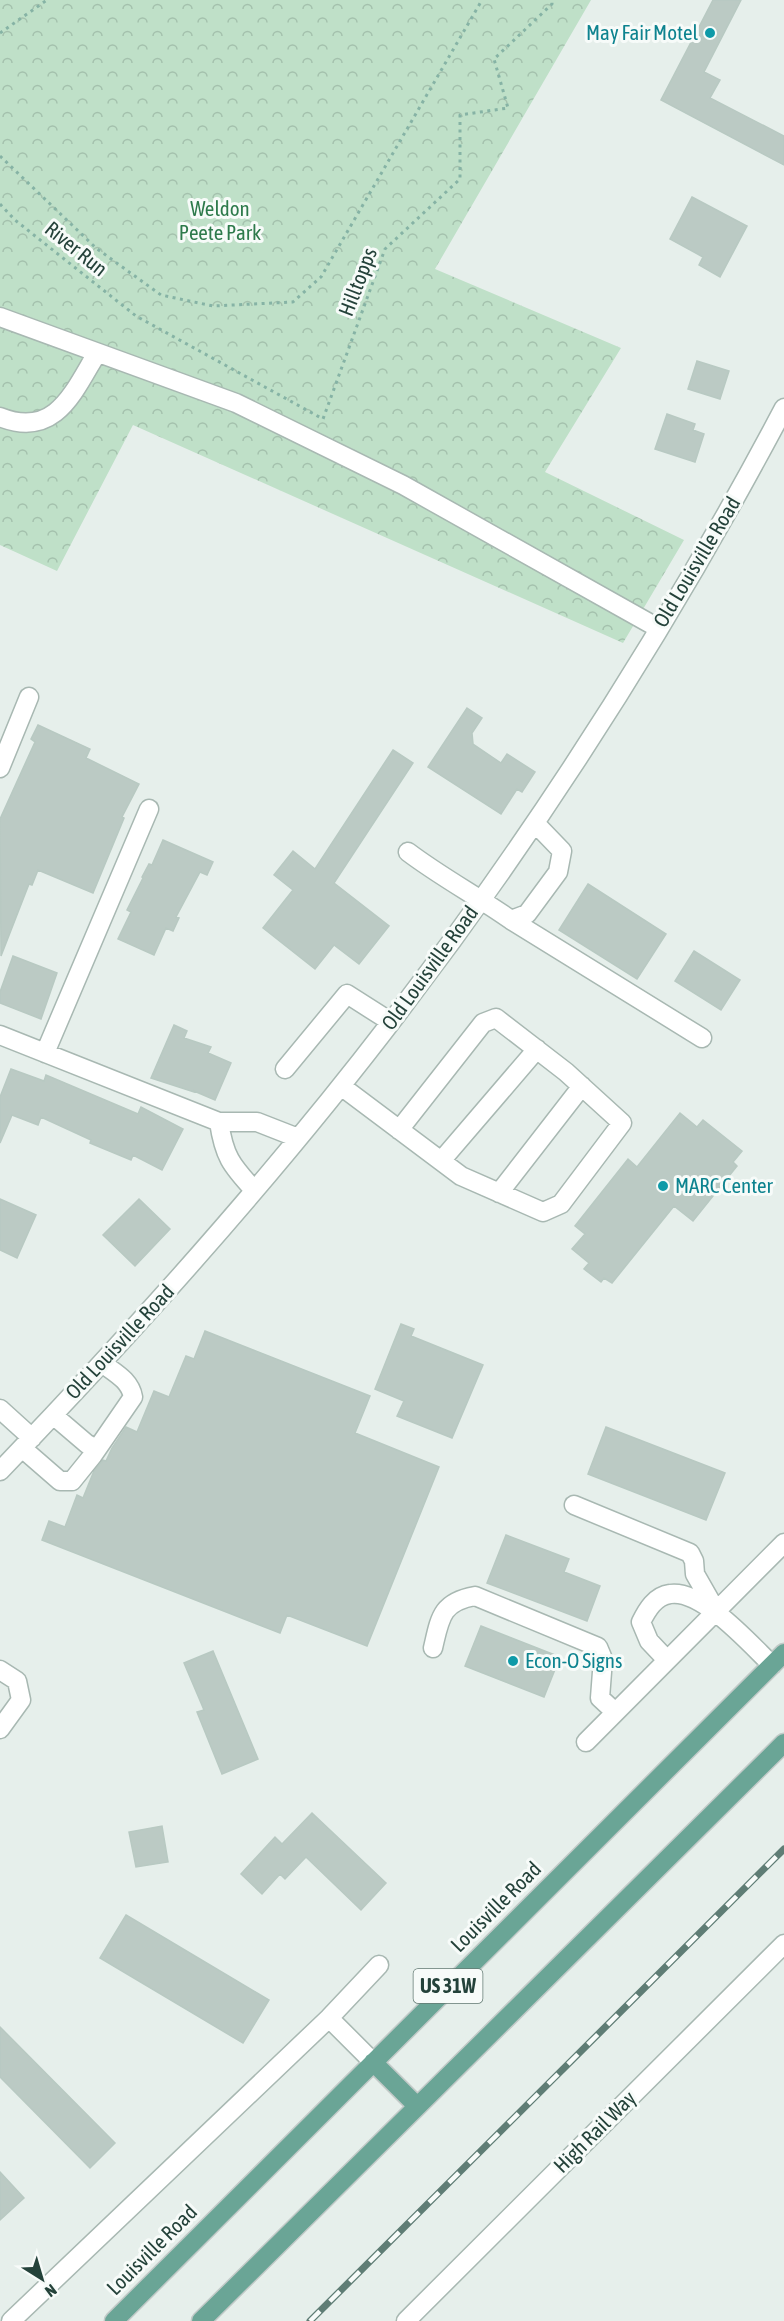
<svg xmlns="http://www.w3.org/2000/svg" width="784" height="2321" viewBox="0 0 784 2321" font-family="'Asap Condensed',sans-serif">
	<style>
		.park { fill: url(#park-crowns) }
		.building { fill: #bbcac4; stroke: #b8c9c2; stroke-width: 1.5 }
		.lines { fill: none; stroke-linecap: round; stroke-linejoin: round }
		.minor-casing { stroke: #a8b8b2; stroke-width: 21 }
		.major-casing { stroke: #c2cac8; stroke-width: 21 }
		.path { stroke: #86b3a5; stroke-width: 3; stroke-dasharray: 3 4.5; stroke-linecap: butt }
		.minor { stroke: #fff; stroke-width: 18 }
		.major { stroke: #6aa596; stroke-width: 18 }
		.rail-casing { stroke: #5f7d75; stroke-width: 7 }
		.rail { stroke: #f7fbf9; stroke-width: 4.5; stroke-dasharray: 14; stroke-linecap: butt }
		.culture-dot { fill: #0f9aa8; stroke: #f7fbf9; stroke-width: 2 }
		.labels { text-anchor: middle; stroke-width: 6; stroke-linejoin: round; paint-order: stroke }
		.shield { fill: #f7fbf9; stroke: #637a73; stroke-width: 1.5 }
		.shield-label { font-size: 20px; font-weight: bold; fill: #24423a }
		.culture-label { font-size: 21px; fill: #0d838f; stroke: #f7fbf9; text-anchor: start }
		.park-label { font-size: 21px; fill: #2d7a4b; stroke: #f7fbf9 }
		.street-label { font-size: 21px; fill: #24423a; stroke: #f7fbf9 }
	</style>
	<defs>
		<pattern id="park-crowns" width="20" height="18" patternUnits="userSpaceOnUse" patternTransform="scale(1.5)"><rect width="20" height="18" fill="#bfe0c8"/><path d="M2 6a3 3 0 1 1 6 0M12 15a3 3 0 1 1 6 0" fill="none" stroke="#a4c1ad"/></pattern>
	</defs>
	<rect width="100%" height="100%" fill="#e6efeb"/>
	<!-- park -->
	<path class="park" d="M0 0H591L435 269 621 348 545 472 684 540 623 643 133 425 57 571 0 545Z"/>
	<!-- building -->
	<path class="building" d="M713 0H741L704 72 720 80 710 98 784 136V165L661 100Z
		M692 197 747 226 720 277 699 265 703 257 670 239Z
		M697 361 729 371 720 399 688 389Z
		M667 414 695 424 693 430 704 434 695 462 655 449Z
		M467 708 482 718 472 733 473 744 501 763 507 754 535 772 522 792 517 789 501 814 428 767Z
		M38 725 90 749 86 758 139 784 122 817 124 818 93 893 38 870 32 885 29 884 1 956 0 819 35 742 31 739Z
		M393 750 413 763 334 883 389 926 359 964 334 945 315 969 263 928 293 890 274 875 293 851 315 869Z
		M163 840 213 862 207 875 200 872 176 917 179 918 173 931 166 928 154 955 118 939 131 912 127 910 143 878 142 877 149 864 152 865Z
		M588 884 666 934 637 979 559 930Z
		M694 951 740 980 721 1010 675 981Z
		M13 956 57 973 41 1019 0 1003V992Z
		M174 1025 187 1031 184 1038 211 1047 208 1053 231 1063 215 1100 194 1091V1092L151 1078Z
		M11 1069 44 1081 46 1075 138 1114 141 1107 183 1129 162 1170 133 1155 131 1160 90 1143 91 1140 41 1117 38 1125 12 1115 0 1143V1097Z
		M680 1113 697 1127 703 1120 742 1151 733 1162 737 1166 693 1221 674 1206 612 1283 604 1278 601 1282 584 1269 589 1263 572 1249 585 1234 575 1226 628 1159 637 1167Z
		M0 1199 36 1215 17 1258 0 1250Z
		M139 1199 170 1229 135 1266 103 1235Z
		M401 1324 414 1329 411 1336 483 1365 452 1438 397 1416 404 1401 375 1389Z
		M205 1331 370 1396 355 1433 439 1467 367 1646 287 1615 280 1633 42 1540 49 1521 65 1527 77 1495 83 1498 94 1471 103 1460 106 1461 112 1448 126 1427 137 1432 154 1391 169 1397 186 1356 194 1359Z
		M606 1427 725 1473 706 1520 588 1474Z
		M506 1535 569 1559 564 1572 600 1586 587 1621 487 1583Z
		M481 1626 560 1657 544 1697 465 1666Z
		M213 1651 258 1759 222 1774 197 1712 204 1710 184 1663Z
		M312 1813 386 1883 361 1910 306 1857 285 1879 280 1874 262 1894 241 1874 275 1837 282 1844Z
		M162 1826 168 1862 136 1867 129 1832Z
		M126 1915 269 2000 243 2043 100 1958Z
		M0 2027 115 2143 90 2168 0 2077Z
		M0 2172 24 2198 0 2220Z"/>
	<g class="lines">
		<defs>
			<path id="minor" d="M0 317 236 403 403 485 658 628
				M0 417C55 439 73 393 97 353
				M0 768 29 697
				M408 852C441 877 477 896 511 920L527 914 558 872 562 851 535 823
				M511 920 702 1038
				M0 1035 219 1122C224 1156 231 1165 254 1190
				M45 1053 149 809
				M285 1069 347 994 391 1022
				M341 1086 461 1176 543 1212 561 1204 622 1123 566 1072 496 1018 483 1023 399 1130
				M219 1122H257L298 1138
				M441 1161 537 1049
				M499 1193 582 1086
				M0 1409 32 1438
				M53 1415 87 1444 97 1449
				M22 1448 60 1481H72L93 1455 133 1397C130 1380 115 1373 102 1363
				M0 1471C141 1324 278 1171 401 1009 545 820 673 618 784 408
				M574 1505 690 1553 694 1561 695 1574 715 1609
				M433 1648C440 1618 441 1602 475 1596L598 1647 603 1659 600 1698 615 1712
				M667 1660 649 1641 641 1622C647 1610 655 1596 670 1594 702 1589 750 1644 772 1665
				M0 1670 17 1681 21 1700 0 1729
				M586 1742 784 1543
				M329 2018 373 2062
				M11 2321 329 2018 379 1965
				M406 2321 784 1944"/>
			<path id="major" d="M373 2062 417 2106
				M114 2321 784 1653
				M201 2321 784 1743"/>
		</defs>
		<!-- minor casing -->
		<use href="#minor" class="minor-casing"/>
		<!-- major casing -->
		<use href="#major" class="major-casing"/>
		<!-- path -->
		<path class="path" d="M0 33 47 0
			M0 156 96 248 161 295 213 306 293 302 321 277 482 0
			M0 204 15 220 136 316 323 419 385 249 460 179V115L508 108 494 59 552 4V0"/>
		<!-- minor -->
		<use href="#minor" class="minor"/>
		<!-- major -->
		<use href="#major" class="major"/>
		<defs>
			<path id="rail" d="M310 2321 784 1849"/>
		</defs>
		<!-- rail casing -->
		<use href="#rail" class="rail-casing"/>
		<!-- rail -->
		<use href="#rail" class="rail"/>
	</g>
	<!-- markers -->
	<g class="culture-dot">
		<circle cx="710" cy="33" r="6"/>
		<circle cx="663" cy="1186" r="6"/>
		<circle cx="513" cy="1661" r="6"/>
	</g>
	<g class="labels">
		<!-- shield labels -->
		<rect class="shield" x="413.5" y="1969" width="69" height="34" rx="4.5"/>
		<g class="shield-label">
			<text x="448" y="1993">US 31W</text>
		</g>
		<!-- culture labels -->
		<g class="culture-label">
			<text x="698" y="40" text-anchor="end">May Fair Motel</text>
			<text x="675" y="1193">MARC Center</text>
			<text x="525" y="1668">Econ-O Signs</text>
		</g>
		<!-- park labels -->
		<g class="park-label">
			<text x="220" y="216">Weldon<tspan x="220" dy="24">Peete Park</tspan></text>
		</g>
		<!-- street labels -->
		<g class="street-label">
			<text transform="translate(76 249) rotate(39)" y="7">River Run</text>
			<text transform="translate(358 282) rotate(-69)" y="7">Hilltopps</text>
			<text transform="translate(697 562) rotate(-59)" y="7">Old Louisville Road</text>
			<text transform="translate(430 968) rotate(-54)" y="7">Old Louisville Road</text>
			<text transform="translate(120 1342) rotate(-47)" y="7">Old Louisville Road</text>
			<text transform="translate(496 1907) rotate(-45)" y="7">Louisville Road</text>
			<text transform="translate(595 2132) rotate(-45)" y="7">High Rail Way</text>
			<text transform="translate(152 2250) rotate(-45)" y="7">Louisville Road</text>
		</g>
	</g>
	<!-- north arrow -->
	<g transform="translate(42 2279) rotate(143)" stroke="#f7fbf9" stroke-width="4.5" paint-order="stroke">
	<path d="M0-4.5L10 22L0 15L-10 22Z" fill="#24423a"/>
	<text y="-9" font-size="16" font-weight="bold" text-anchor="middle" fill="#24423a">N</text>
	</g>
</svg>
